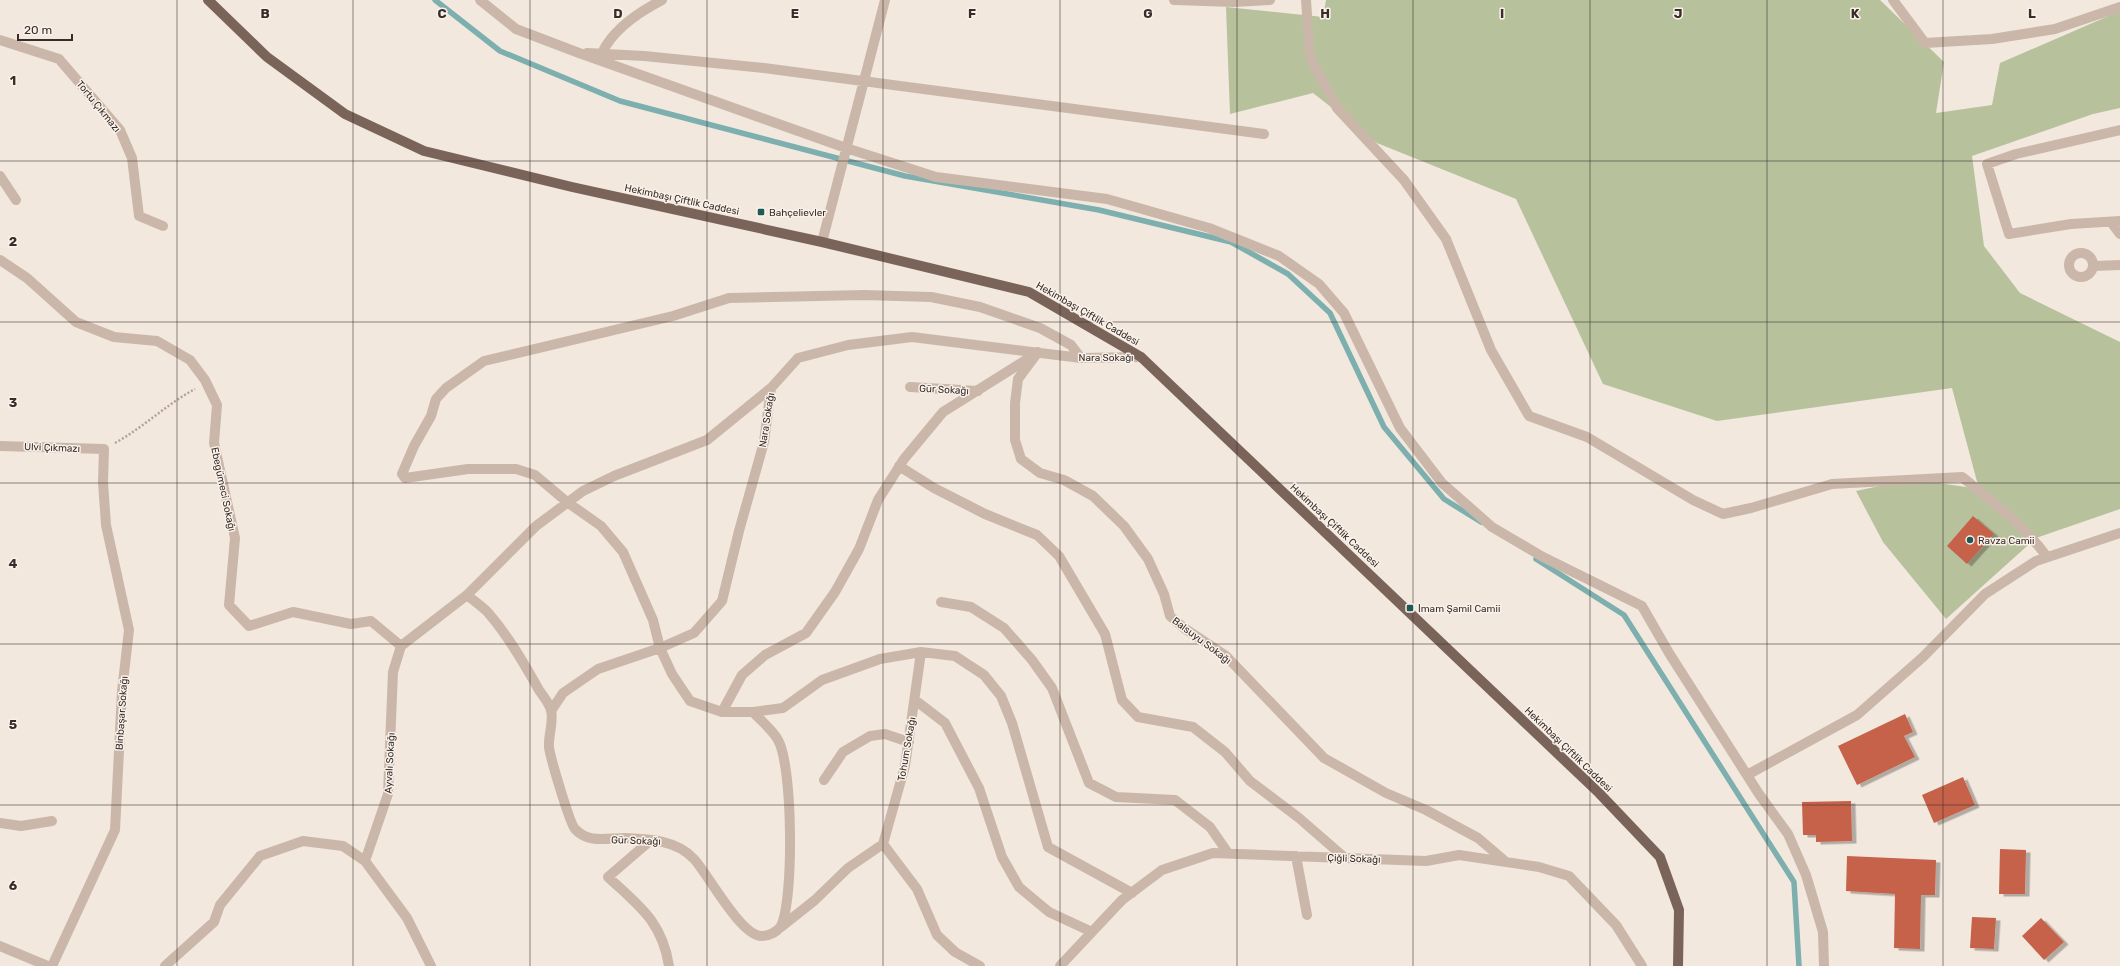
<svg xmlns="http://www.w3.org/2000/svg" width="2120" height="966" viewBox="0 0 2120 966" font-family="Rubik,sans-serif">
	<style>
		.green { fill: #b7c29d }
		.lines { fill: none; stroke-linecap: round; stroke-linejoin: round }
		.stream { stroke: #7dafaf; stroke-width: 5.5 }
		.building { fill: #c56249; filter: url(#shadow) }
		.path { stroke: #b7a194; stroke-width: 2.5; stroke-dasharray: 2 2; stroke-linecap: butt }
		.minor { stroke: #cbb7a9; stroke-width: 10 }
		.major { stroke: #7a645a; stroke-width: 10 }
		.grid { fill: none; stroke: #382d29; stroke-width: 1; stroke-opacity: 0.55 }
		.poi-dot { fill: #1f5859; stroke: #faf2ea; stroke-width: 1.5 }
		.labels { text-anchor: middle; stroke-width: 3; stroke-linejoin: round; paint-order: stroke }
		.street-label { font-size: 10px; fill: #382d29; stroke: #faf2ea }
		.poi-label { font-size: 10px; fill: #382d29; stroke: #faf2ea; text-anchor: start }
		.grid-label { font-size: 13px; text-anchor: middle; font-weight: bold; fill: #382d29; stroke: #faf2ea; stroke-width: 3; stroke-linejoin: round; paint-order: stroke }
	</style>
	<defs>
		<filter id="shadow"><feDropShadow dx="4.5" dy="2.5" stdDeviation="0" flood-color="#0004"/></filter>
	</defs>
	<rect width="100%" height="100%" fill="#f2e8de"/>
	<!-- green -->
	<path class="green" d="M1326 0H1880L1944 62 1936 113 1992 105 2000 63 2120 11V108L2093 114 1972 156 1984 246 2020 293 2120 342V509L2036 538 1946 619 1883 542 1856 491 1912 479 1979 489 1952 388 1717 421 1603 384 1516 199 1377 143 1313 93 1230 114 1226 7 1323 17Z"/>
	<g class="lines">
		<!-- stream -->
		<path class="stream" d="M435 0 500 51 620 101 905 176 1099 210 1231 242 1288 274 1330 313 1384 427 1444 499 1481 522
			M1536 559 1624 615 1794 882 1799 966"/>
	</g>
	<!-- building -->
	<path class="building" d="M1973 516 1994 534 1967 564 1947 546Z
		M1905 714 1913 732 1904 736 1915 757 1857 785 1838 746Z
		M1963 777 1975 805 1934 823 1922 795Z
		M1851 801 1852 841 1816 842V835H1803L1802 802Z
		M2000 849 2026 850 2025 894H1999Z
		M1847 856 1936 860 1935 895H1921L1920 949 1894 948 1895 894 1846 891Z
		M1972 917 1996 918 1994 949 1970 948Z
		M2041 918 2064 942 2044 960 2022 936Z"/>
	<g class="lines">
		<!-- path -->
		<path class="path" d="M115 443C144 427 167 404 195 389"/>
		<!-- minor -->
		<path class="minor" d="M480 0 516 29 579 53 846 148 936 177 1107 199 1209 228 1279 256 1319 284 1344 313 1400 428 1442 483 1492 527 1543 557 1642 606 1669 653 1759 794 1788 834 1806 875 1823 932 1824 966
			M1174 0 1234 2 1270 0
			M1306 0 1310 57 1337 108 1404 180 1446 239 1491 350 1529 416 1587 437 1693 500 1723 514 1751 508 1832 484 1962 477C1993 502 2024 525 2047 557
			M1893 0 1925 43 1992 39 2055 29 2120 7
			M0 40 59 59 120 130 132 158 139 216 163 226
			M587 53 644 56 764 68 1264 134
			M602 53C613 29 639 12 662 0
			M2120 130 2016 154 1987 164 2009 234 2071 224 2120 221
			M0 176 16 200
			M2111 222 2120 234
			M822 242 885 0
			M2069 265a12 12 0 1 1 24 0a12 12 0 1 1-24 0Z
			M0 260 27 278 76 322 114 337 157 341 190 360 205 380 217 405 214 443 235 538 229 605 249 626 293 612 351 624 371 621 401 646
			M2094 266 2120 265
			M1038 352 1018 379 1015 403V440L1021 459 1040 473 1064 480 1093 496 1124 526 1148 559 1164 594 1170 616 1184 628 1226 656 1324 758 1386 793 1426 810 1478 838 1506 862
			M910 387 978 391
			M0 446 104 449 103 482 106 525 129 630 122 691 115 830 52 966
			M899 466 934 488 985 514 1037 535 1059 556 1105 634 1122 700 1138 717 1193 727 1225 752 1250 781 1299 818 1345 858
			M467 595C475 602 484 607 490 615 509 637 525 665 539 690 543 696 549 703 551 710 554 721 548 736 549 747 550 757 570 824 575 829 589 844 607 838 625 838 649 839 677 840 694 859 708 874 741 937 762 936 769 936 777 932 781 926 794 900 793 766 778 740 773 730 761 721 753 712H722L690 701 672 674 660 648 653 620 623 552 601 526 567 502 535 475 516 469H468L405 478 402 474 414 446 431 416 436 399 446 388 484 361 673 316 729 298 864 295 931 297 980 307 1040 328 1071 345 1081 358
			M941 602 971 607 1004 628 1032 660 1052 688 1089 783 1116 797 1175 800 1210 827 1228 853
			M915 700 945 723 979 788 1002 857 1019 887 1049 912 1092 932
			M551 711 563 693 598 669 660 648 694 633 722 601 739 531 764 442 771 388 798 358 848 345 912 337 1081 358 1141 357
			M722 712 742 675 765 655 806 633 835 592 859 549 878 500 904 459 943 412 1034 355
			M753 712 783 708 822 680 880 659 921 652 955 656 984 675 1001 696 1012 723 1048 847 1132 893
			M1747 775 1857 715 1923 657 1985 594 2036 561 2120 533
			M824 780 843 752 870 736 885 734 909 742
			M0 823 21 826 52 821
			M651 840 608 877C639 906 662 921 669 966
			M883 844 905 766 921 652
			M1296 856 1307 915
			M365 861 388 794 393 672 401 646 467 595 536 526 583 491 614 476 707 440 771 388
			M781 927 815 900 848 868 883 844 917 889 937 935 955 952 980 966
			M0 946 48 966
			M165 966 214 922 220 905 260 856 303 841 343 846 365 861 407 918 431 966
			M1060 966 1122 900 1162 870 1213 853 1426 861 1459 855 1539 867 1569 876 1616 925 1642 966"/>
		<!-- major -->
		<path class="major" d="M208 0 267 57 345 114 424 151 572 187 822 242 1029 292 1141 357 1599 793 1660 857 1679 910 1678 966"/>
	</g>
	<!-- grid -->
	<path class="grid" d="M177 0V966M353 0V966M530 0V966M707 0V966M883 0V966M1060 0V966M1237 0V966M1413 0V966M1590 0V966M1767 0V966M1943 0V966M0 161H2120M0 322H2120M0 483H2120M0 644H2120M0 805H2120"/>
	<!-- markers -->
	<g class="poi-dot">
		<rect x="757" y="208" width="8" height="8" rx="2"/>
		<circle cx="1970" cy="540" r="4"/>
		<rect x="1406" y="604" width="8" height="8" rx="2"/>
	</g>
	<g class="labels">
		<!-- street labels -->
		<g class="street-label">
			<text transform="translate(99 106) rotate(51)" y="4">Tortu Çıkmazı</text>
			<text transform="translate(682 199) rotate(12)" y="4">Hekimbaşı Çiftlik Caddesi</text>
			<text transform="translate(1088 313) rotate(30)" y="4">Hekimbaşı Çiftlik Caddesi</text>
			<text x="1106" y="361">Nara Sokağı</text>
			<text transform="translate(944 389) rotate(3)" y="4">Gür Sokağı</text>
			<text transform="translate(766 420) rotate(-81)" y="4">Nara Sokağı</text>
			<text transform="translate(52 447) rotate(2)" y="4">Ulvi Çıkmazı</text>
			<text transform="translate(224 489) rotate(78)" y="4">Ebegümeci Sokağı</text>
			<text transform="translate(1335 525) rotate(43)" y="4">Hekimbaşı Çiftlik Caddesi</text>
			<text transform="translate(1202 640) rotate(37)" y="4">Balsuyu Sokağı</text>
			<text transform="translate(121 713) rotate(-86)" y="4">Binbaşar Sokağı</text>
			<text transform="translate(906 749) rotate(-80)" y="4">Tohum Sokağı</text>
			<text transform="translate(1569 749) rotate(44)" y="4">Hekimbaşı Çiftlik Caddesi</text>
			<text transform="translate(389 763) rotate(-87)" y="4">Ayvalı Sokağı</text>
			<text transform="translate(636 840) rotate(2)" y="4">Gür Sokağı</text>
			<text transform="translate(1354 858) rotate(2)" y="4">Çiğli Sokağı</text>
		</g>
		<!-- poi labels -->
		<g class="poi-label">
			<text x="769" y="216">Bahçelievler</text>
			<text x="1978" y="544">Ravza Camii</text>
			<text x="1418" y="612">İmam Şamil Camii</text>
		</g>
	</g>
	<g class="grid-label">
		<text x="265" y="18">B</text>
		<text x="442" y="18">C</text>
		<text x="618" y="18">D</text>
		<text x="795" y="18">E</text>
		<text x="972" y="18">F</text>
		<text x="1148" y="18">G</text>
		<text x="1325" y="18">H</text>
		<text x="1502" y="18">I</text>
		<text x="1678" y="18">J</text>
		<text x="1855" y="18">K</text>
		<text x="2032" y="18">L</text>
		<text x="13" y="85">1</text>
		<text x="13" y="246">2</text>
		<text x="13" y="407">3</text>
		<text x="13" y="568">4</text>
		<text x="13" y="729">5</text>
		<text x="13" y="890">6</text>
	</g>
	<!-- scale -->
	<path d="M18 34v6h54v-6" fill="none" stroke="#382d29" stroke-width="2"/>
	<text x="24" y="34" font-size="12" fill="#382d29" stroke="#faf2ea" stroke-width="3" paint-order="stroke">20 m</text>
</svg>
